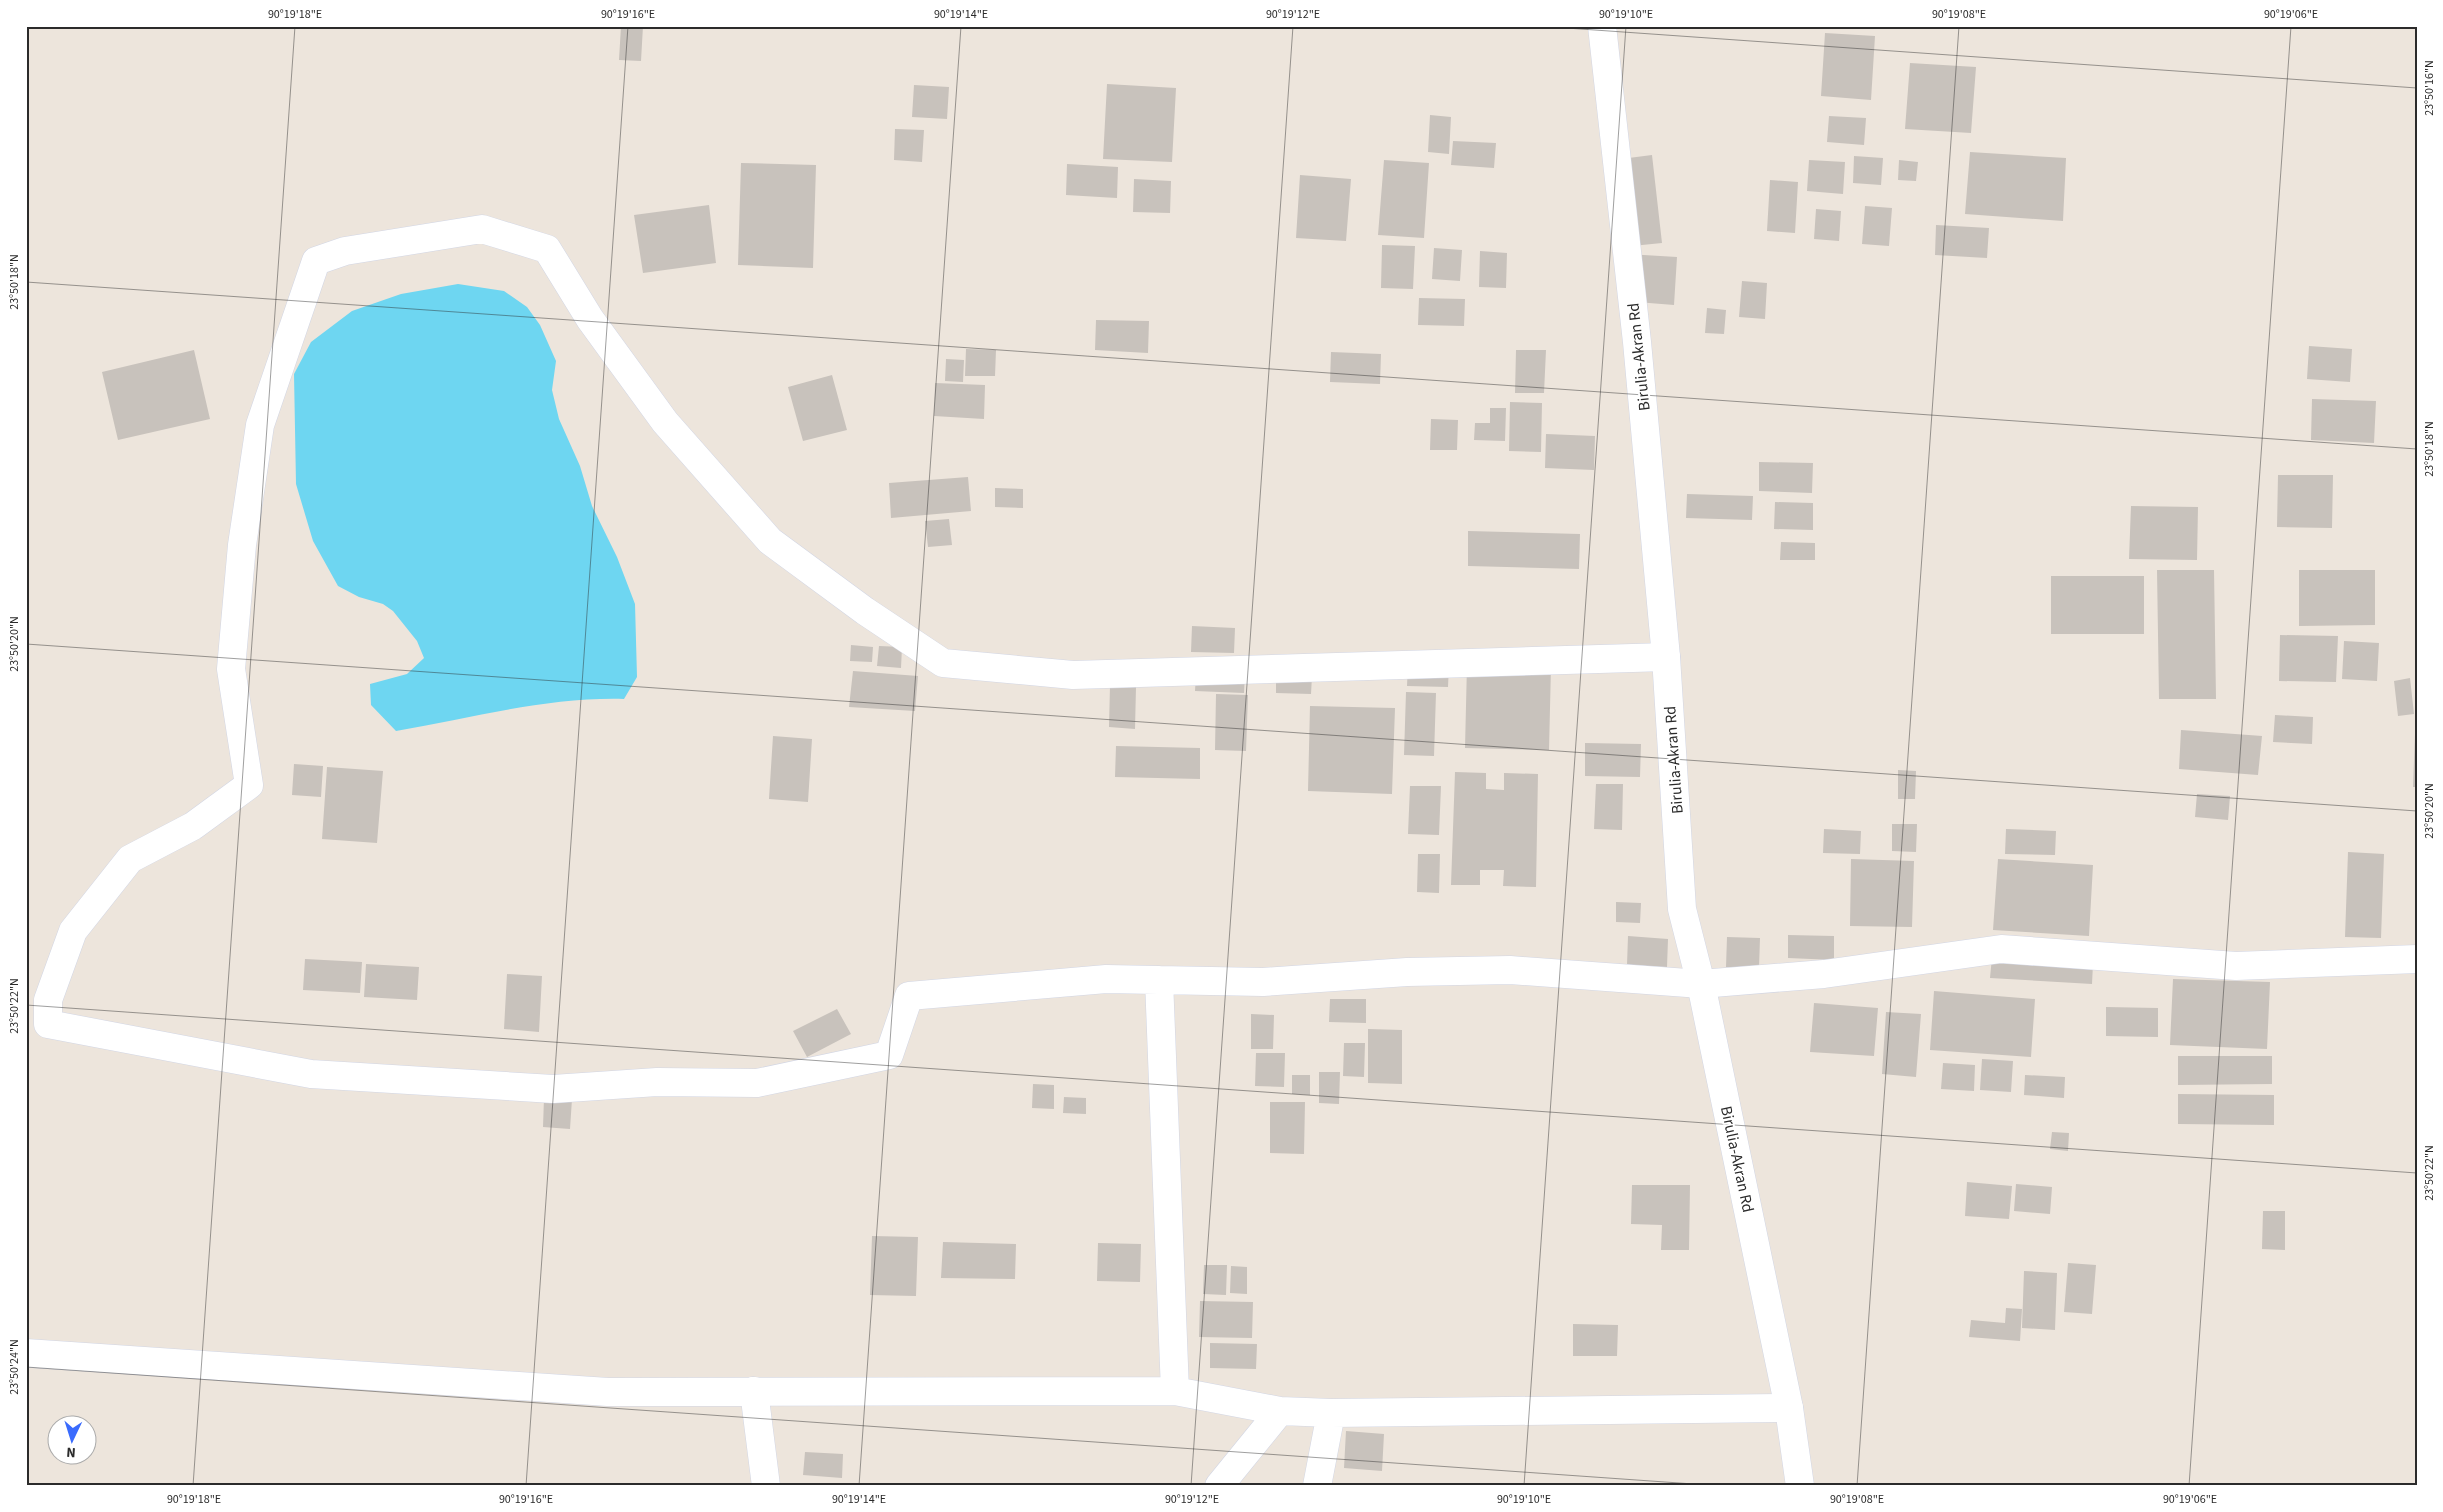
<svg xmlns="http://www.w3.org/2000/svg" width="2443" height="1512" viewBox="0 0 2443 1512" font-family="'Source Sans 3',sans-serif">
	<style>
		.water { fill: #6ed6f1 }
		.building { fill: #c8c2bc }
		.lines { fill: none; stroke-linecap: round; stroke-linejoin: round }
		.minor-casing { stroke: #d2d6e4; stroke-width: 29 }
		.tertiary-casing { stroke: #d2d6e4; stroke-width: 29 }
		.minor { stroke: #fff; stroke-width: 28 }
		.tertiary { stroke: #fff; stroke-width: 28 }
		.ticks { fill: none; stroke: #2b2b2b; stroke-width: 1; stroke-opacity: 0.45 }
		.labels { text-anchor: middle; stroke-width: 4; stroke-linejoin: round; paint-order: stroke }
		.street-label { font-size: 16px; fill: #2b2b2b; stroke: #fff }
		.neatline { fill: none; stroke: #2b2b2b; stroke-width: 2 }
		.ticks-label { font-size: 12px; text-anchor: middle; fill: #2b2b2b }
	</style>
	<rect width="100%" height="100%" fill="#ede5dc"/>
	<!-- water -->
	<path class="water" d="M458 284 504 291 527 307 540 325 556 361 552 390 559 419 580 466 592 506 617 557 635 604 637 677 624 699C546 697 472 718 396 731L371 705 370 684 407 674 424 658 417 641 393 611 383 604 359 597 338 586 313 541 296 484 294 374 311 342 352 311 401 294Z"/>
	<!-- building -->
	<path class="building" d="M621 26H643L641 61 619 60Z
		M1825 33 1875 36 1871 100 1821 96Z
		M1910 63 1976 67 1971 133 1905 129Z
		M1107 84 1176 88 1172 162 1103 159Z
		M914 85 949 87 947 119 912 117Z
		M1430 115 1451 117 1449 154 1428 152Z
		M1829 116 1866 118 1864 145 1827 142Z
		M895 129 924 130 922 162 894 160Z
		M1453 141 1496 143 1494 168 1451 165Z
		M1970 152 2066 158 2063 221 1965 214Z
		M1652 155 1662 243 1632 246 1621 159Z
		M1854 156 1883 158 1881 185 1853 183Z
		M1384 160 1429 163 1424 238 1378 235Z
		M1809 160 1845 162 1843 194 1807 191Z
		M1899 160 1918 162 1916 181 1898 180Z
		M741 163 816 165 813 268 738 265Z
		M1067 164 1118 167 1117 198 1066 195Z
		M1300 175 1351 179 1346 241 1296 238Z
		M1134 179 1171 181 1170 213 1133 212Z
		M1770 180 1798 182 1795 233 1767 231Z
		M709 205 716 263 643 273 634 215Z
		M1865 206 1892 208 1889 246 1862 244Z
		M1816 209 1841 211 1839 241 1814 239Z
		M1936 225 1989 228 1987 258 1935 255Z
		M1382 245 1415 246 1413 289 1381 288Z
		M1434 248 1462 250 1460 281 1432 279Z
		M1480 251 1507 253 1506 288 1479 287Z
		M1627 254 1677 257 1674 305 1624 301Z
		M1742 281 1767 283 1765 319 1739 317Z
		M1419 298 1465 299 1464 326 1418 325Z
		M1707 308 1726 310 1724 334 1705 333Z
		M1096 320 1149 321 1148 353 1095 350Z
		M2309 346 2352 349 2350 382 2307 379Z
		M966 349 996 350 995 376H965Z
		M194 350 210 419 118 440 102 372Z
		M1516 350H1546L1544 393H1515Z
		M1331 352 1381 354 1380 384 1330 382Z
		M946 359 964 360 963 382 945 381Z
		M832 375 847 430 803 441 788 387Z
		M935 383 985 385 984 419 934 416Z
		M2312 399 2376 401 2374 443 2311 440Z
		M1510 402 1542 403 1541 452 1509 451Z
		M1490 408H1506L1505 441 1474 440 1475 423H1490Z
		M1431 419 1458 420 1457 450H1430Z
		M1546 434 1595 436 1594 470 1545 468Z
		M1759 462 1813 463 1812 493 1759 491Z
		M2278 475H2333L2332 528 2277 527Z
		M968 477 971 511 891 518 889 483Z
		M995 488 1023 489V508L995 507Z
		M1687 494 1753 496 1752 520 1686 518Z
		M1775 502 1813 503V530L1774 529Z
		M2131 506 2198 507 2197 560 2129 559Z
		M949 519 952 545 928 547 925 521Z
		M1468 531 1580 534 1579 569 1468 566Z
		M1781 542 1815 543V560H1780Z
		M2157 570H2214L2216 699H2159Z
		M2299 570H2375V625L2299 626Z
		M2051 576H2144V634H2051Z
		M1192 626 1235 628 1234 653 1191 652Z
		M2280 635 2338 636 2336 682 2279 681Z
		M2344 641 2379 643 2377 681 2342 679Z
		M851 645 873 647 872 662 850 661Z
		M879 646 902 647 901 668 877 666Z
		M1408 663 1449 664 1448 687 1407 686Z
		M1467 664 1551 666 1549 750 1465 748Z
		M853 671 918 676 915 711 849 707Z
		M1196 673 1245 674 1244 693 1195 691Z
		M1276 675 1312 676 1311 694 1276 693Z
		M2410 678 2414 714 2398 716 2394 681Z
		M1110 686 1136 687 1135 729 1109 727Z
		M1406 692 1436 693 1434 756 1404 755Z
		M1216 694 1248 695 1246 751 1215 750Z
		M1310 706 1395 708 1392 794 1308 791Z
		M2275 715 2313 717 2312 744 2273 742Z
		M2181 730 2262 736 2258 775 2179 769Z
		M2415 734H2417V787H2413Z
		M773 736 812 739 808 802 769 799Z
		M1585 743 1641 744 1640 777 1585 776Z
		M1116 746 1200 748V779L1115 777Z
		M294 764 323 766 321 797 292 795Z
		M327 767 383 771 377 843 322 839Z
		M1898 770 1916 771 1915 799H1898Z
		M1455 772 1486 773V789L1504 790V773L1538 774 1536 887 1503 886 1504 870H1480V885H1451Z
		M1596 784H1623L1622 830 1594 829Z
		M1410 786H1441L1439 835 1408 834Z
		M2197 794 2230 796 2228 820 2195 817Z
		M1892 824H1917L1916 852 1892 851Z
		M1824 829 1861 831 1860 854 1823 853Z
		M2006 829 2056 831 2055 855 2005 854Z
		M2348 852 2384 854 2381 938 2345 937Z
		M1418 854H1440L1439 893 1417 892Z
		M1851 859 1914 861 1912 927 1850 926Z
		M1998 859 2093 865 2089 936 1993 930Z
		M1616 902 1641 903 1640 923 1616 922Z
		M1788 935 1834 936V960L1788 958Z
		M1628 936 1668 939 1667 967 1627 965Z
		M1727 937 1760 938 1759 968 1726 967Z
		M1992 957 2093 964 2092 984 1990 978Z
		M305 959 362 962 360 993 303 990Z
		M366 964 419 967 417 1000 364 997Z
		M507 974 542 976 539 1032 504 1029Z
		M2173 979 2270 982 2267 1049 2170 1045Z
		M1934 991 2035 999 2031 1057 1930 1050Z
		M1330 999H1366V1023L1329 1022Z
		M1814 1003 1878 1008 1874 1056 1810 1052Z
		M2106 1007 2158 1008V1037L2106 1036Z
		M837 1009 851 1034 807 1057 793 1031Z
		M1886 1012 1921 1014 1916 1077 1882 1074Z
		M1251 1014 1274 1015 1273 1049H1251Z
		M1368 1029 1402 1030V1084L1368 1083Z
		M1344 1043H1365L1364 1077 1343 1076Z
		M1256 1053H1285L1284 1087 1255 1086Z
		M2178 1056H2272V1084L2178 1085Z
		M1982 1059 2013 1061 2011 1092 1980 1090Z
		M1943 1063 1975 1065 1974 1091 1941 1089Z
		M1319 1072H1340L1339 1104 1319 1103Z
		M1292 1075H1310V1095L1292 1094Z
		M2025 1075 2065 1077 2064 1098 2024 1095Z
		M1033 1084 1054 1085V1109L1032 1108Z
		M2178 1094 2274 1095V1125L2178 1124Z
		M1064 1097 1086 1098V1114L1063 1113Z
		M544 1098 572 1099 570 1129 543 1127Z
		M1270 1102H1305L1304 1154 1270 1153Z
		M2052 1132 2069 1133 2068 1151 2050 1149Z
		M1967 1182 2012 1186 2009 1219 1965 1216Z
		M2016 1184 2052 1187 2050 1214 2014 1211Z
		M1632 1185H1690L1689 1250H1661L1662 1225 1631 1224Z
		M2263 1211H2285V1250L2262 1249Z
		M872 1236 918 1237 916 1296 870 1295Z
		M943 1242 1016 1244 1015 1279 941 1278Z
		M1098 1243 1141 1244 1140 1282 1097 1281Z
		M2068 1263 2096 1265 2092 1314 2064 1312Z
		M1204 1265H1227L1226 1295 1203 1294Z
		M1231 1266 1247 1267V1294L1230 1293Z
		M2024 1271 2057 1273 2055 1330 2022 1328Z
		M1200 1301 1253 1302 1252 1338 1199 1337Z
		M2006 1308 2022 1309 2020 1341 1969 1337 1971 1320 2005 1323Z
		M1573 1324 1618 1325 1617 1356H1573Z
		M1210 1343 1257 1344 1256 1369 1210 1368Z
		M1346 1431 1384 1434 1382 1471 1344 1468Z
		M805 1452 843 1454 842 1478 803 1475Z"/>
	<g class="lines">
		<defs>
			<path id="minor" d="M1666 657 1073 675 943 663 865 611 770 541 665 422 590 319 547 249 482 229 345 251 316 261 260 425 242 545 231 669 249 785 193 826 130 859 73 931 48 1000V1024L311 1074 553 1089 657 1082 757 1083 889 1055 909 996 1106 979 1263 982 1407 972 1510 970 1701 984 1824 974 2001 949 2236 966 2417 959
				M1159 980 1175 1391
				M26 1353 608 1392 1175 1391 1280 1411 1331 1413 1789 1408
				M754 1391 766 1486
				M1219 1486 1280 1411
				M1317 1486 1331 1413"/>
			<path id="tertiary" d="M1602 26 1637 342 1666 657 1682 909 1701 984 1789 1408 1800 1486"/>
		</defs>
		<!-- minor casing -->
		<use href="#minor" class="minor-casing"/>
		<!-- tertiary casing -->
		<use href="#tertiary" class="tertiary-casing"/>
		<!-- minor -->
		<use href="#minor" class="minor"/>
		<!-- tertiary -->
		<use href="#tertiary" class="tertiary"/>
	</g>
	<!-- ticks -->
	<path class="ticks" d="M1538 26 2417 88M26 282 2417 449M26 644 2417 811M26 1005 2417 1173M26 1367 1722 1486M193 1486 295 26M526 1486 628 26M859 1486 961 26M1191 1486 1293 26M1524 1486 1626 26M1857 1486 1959 26M2189 1486 2291 26"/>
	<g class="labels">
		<!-- street labels -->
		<g class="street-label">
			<text transform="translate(1638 357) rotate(-96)" y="6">Birulia-Akran Rd</text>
			<text transform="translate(1673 760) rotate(-94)" y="6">Birulia-Akran Rd</text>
			<text transform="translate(1738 1159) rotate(78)" y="6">Birulia-Akran Rd</text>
		</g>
	</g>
	<!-- border -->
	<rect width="2443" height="1512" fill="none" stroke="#ffffff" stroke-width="55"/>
	<!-- north arrow -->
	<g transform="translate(72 1440) rotate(184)"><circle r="24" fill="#ffffff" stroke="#aaaaaa"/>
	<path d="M0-4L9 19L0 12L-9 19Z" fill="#3a6bfd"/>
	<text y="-8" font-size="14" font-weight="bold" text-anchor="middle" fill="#2b2b2b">N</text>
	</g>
	<rect x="28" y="28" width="2388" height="1456" class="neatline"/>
	<g class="ticks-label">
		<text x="295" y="18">90°19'18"E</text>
		<text x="628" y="18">90°19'16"E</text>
		<text x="961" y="18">90°19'14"E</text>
		<text x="1293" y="18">90°19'12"E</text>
		<text x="1626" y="18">90°19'10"E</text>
		<text x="1959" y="18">90°19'08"E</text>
		<text x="2291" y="18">90°19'06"E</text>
		<text transform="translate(2429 88) rotate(-90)" y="4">23°50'16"N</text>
		<text transform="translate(14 282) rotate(-90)" y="4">23°50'18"N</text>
		<text transform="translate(2429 449) rotate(-90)" y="4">23°50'18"N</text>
		<text transform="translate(14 644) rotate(-90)" y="4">23°50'20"N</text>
		<text transform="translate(2429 811) rotate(-90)" y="4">23°50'20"N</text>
		<text transform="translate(14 1006) rotate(-90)" y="4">23°50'22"N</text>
		<text transform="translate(2429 1173) rotate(-90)" y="4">23°50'22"N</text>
		<text transform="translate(14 1367) rotate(-90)" y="4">23°50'24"N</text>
		<text x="194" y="1503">90°19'18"E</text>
		<text x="526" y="1503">90°19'16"E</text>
		<text x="859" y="1503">90°19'14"E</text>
		<text x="1192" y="1503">90°19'12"E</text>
		<text x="1524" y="1503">90°19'10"E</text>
		<text x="1857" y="1503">90°19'08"E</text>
		<text x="2190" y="1503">90°19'06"E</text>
	</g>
</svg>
